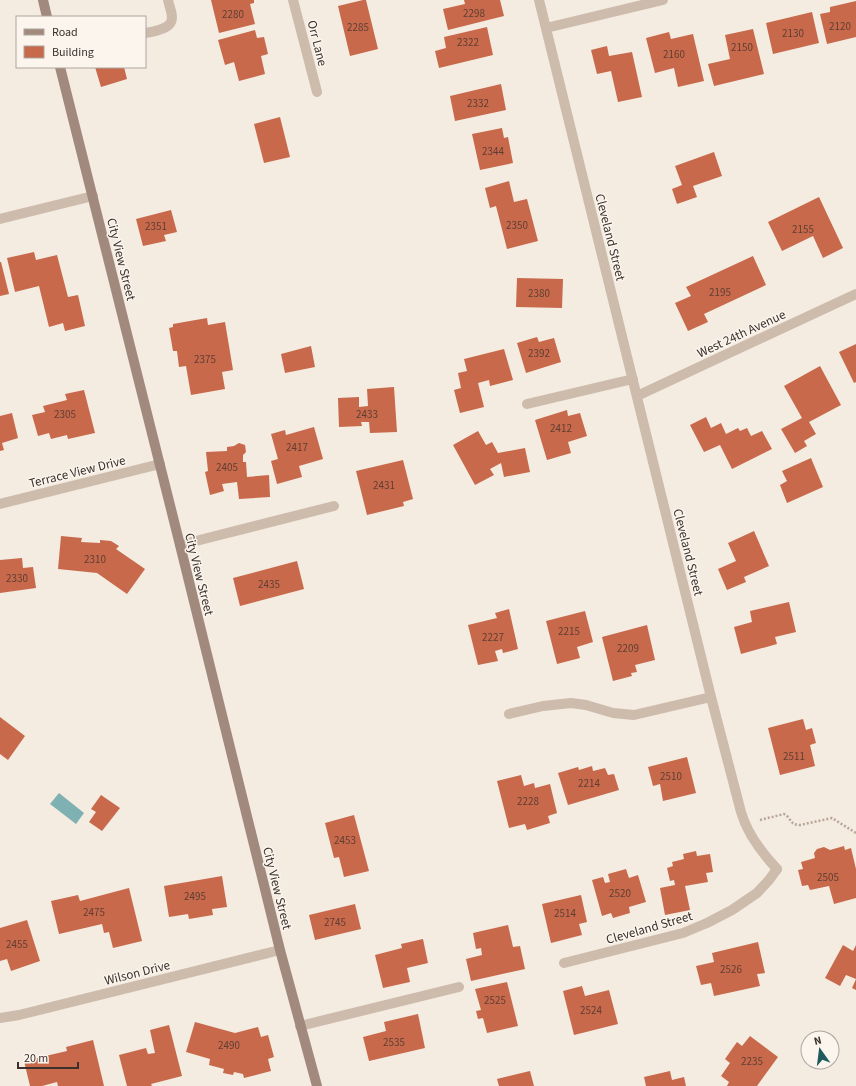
<svg xmlns="http://www.w3.org/2000/svg" width="856" height="1086" viewBox="0 0 856 1086" font-family="'Source Sans 3',sans-serif">
	<style>
		.water { fill: #7fb0b2 }
		.building { fill: #c8694b }
		.lines { fill: none; stroke-linecap: round; stroke-linejoin: round }
		.path { stroke: #b9a596; stroke-width: 2.5; stroke-dasharray: 2 2; stroke-linecap: butt }
		.lane { stroke: #cdbbac; stroke-width: 10 }
		.street { stroke: #cdbbac; stroke-width: 10 }
		.secondary { stroke: #a18a7d; stroke-width: 10 }
		.labels { text-anchor: middle; stroke-width: 3; stroke-linejoin: round; paint-order: stroke }
		.number-label { font-size: 11px; fill: #5e3e33 }
		.street-label { font-size: 13px; fill: #3b302b; stroke: #fbf5ee }
	</style>
	<rect width="100%" height="100%" fill="#f4ebe1"/>
	<!-- water -->
	<path class="water" d="M59 793 84 813 76 824 50 804Z"/>
	<!-- building -->
	<path class="building" d="M211 0H254V3L250 4 255 24 219 33Z
		M363 0H366L378 49 350 56 338 6Z
		M464 0H500L504 16 448 30 443 9 465 4Z
		M856 1V37L827 44 820 14 830 12V7Z
		M812 12 819 43 773 54 766 23Z
		M487 27 493 55 439 68 435 51 446 48 444 37Z
		M753 29 764 74 714 86 708 64 730 59 725 35Z
		M255 30 257 38 264 37 268 54 261 56 265 74 239 81 234 62 225 65 218 40Z
		M669 32 671 39 693 34 704 81 678 87 674 68 655 73 646 38Z
		M607 46 609 56 632 52 642 97 618 102 611 71 597 74 591 50Z
		M95 67H124L127 79 101 87Z
		M501 84 506 110 455 121 450 96Z
		M280 117 290 157 264 163 254 124Z
		M502 128 504 138 508 137 513 163 480 170 472 134Z
		M714 152 722 176 693 186 697 197 677 204 672 189 682 185 675 166Z
		M509 181 514 202 527 199 538 241 507 249 496 206 490 208 485 188Z
		M819 197 843 248 823 258 813 236 782 251 768 222Z
		M171 210 177 232 164 235 166 241 143 246 136 219Z
		M34 252 36 260 57 255 68 297 78 295 85 326 65 331 63 323 49 327 39 286 15 292 7 258Z
		M753 256 766 285 704 314 708 322 688 331 675 303 691 296 686 287Z
		M0 262H1L9 294 0 296Z
		M517 278 563 279 562 308 516 307Z
		M207 318 208 325 225 322 233 370 222 372 225 389 191 395 186 366 179 367 177 351H173L169 328 173 327V324Z
		M537 337 539 342 554 338 561 362 526 373 517 343Z
		M856 344V382L854 383 839 352Z
		M311 346 315 367 285 373 281 354Z
		M504 349 513 380 490 386 489 380 478 383 484 407 460 413 454 390 461 388 458 373 467 371 464 359Z
		M820 366 841 405 809 422 816 434 804 441 807 446 795 453 781 429 802 418 784 386Z
		M394 387 397 432 370 433 369 422H361L362 426 339 427 338 398 359 397V407L368 406 367 389Z
		M84 390 95 433 68 439 67 435 51 439 49 433 38 436 32 415 45 412 43 406 67 400 65 394Z
		M567 410 568 416 580 413 587 436 568 442 571 453 547 460 535 420Z
		M12 413 18 438 2 443 4 450 0 451V416Z
		M706 417 711 428 721 423 726 434 738 428 740 431 747 428 751 436 762 431 772 449 732 469 720 445 704 452 690 425Z
		M314 427 323 459 299 466 302 477 277 484 271 461 278 459 271 434 285 430 286 435Z
		M478 431 486 445 492 442 498 453 525 448 530 472 504 477 501 463 490 469 494 475 475 485 453 445Z
		M239 443 245 445 246 452 243 455V462H246L247 477 269 475 270 497 239 499 237 482 222 484 224 491 210 495 205 472 208 471 206 452 227 451V447L234 446Z
		M811 458 823 487 787 503 780 485 787 481 782 471Z
		M403 460 413 499 403 502 404 506 367 515 356 471Z
		M754 531 769 566 744 577 746 582 727 590 718 569 736 561 728 543Z
		M61 536 82 538 81 542 100 543V540L111 541 119 546 116 549 145 569 127 594 97 573 58 569Z
		M22 558 23 568 33 567 36 588 0 593V560Z
		M297 561 304 589 240 606 233 578Z
		M789 602 796 632 775 637 777 644 741 654 734 627 752 622 750 611Z
		M509 609 518 649 503 653 502 649 495 651 498 661 478 665 468 625 497 618 495 613Z
		M585 611 593 642 577 647 580 658 557 664 546 621Z
		M647 625 655 660 635 665 637 672 631 673 632 676 613 681 602 637Z
		M0 717 25 736 8 760 0 754Z
		M803 719 806 730 812 728 816 743 810 745 815 766 780 775 768 728Z
		M687 757 696 793 663 801 660 784 653 786 648 767Z
		M592 766 593 771 605 768 608 775 614 774 619 790 568 805 558 773 578 767 579 770Z
		M521 775 524 786 534 783 535 788 550 784 557 813 548 816 550 823 527 830 525 824 509 828 497 781Z
		M101 795 120 808 102 831 89 822 96 812 91 809Z
		M354 815 369 871 344 877 339 857 334 858 325 823Z
		M844 846 845 850 851 848 856 869V898L834 904 829 886 810 890 808 885 802 886 798 870 803 869 801 862 815 858 814 853 817 849 824 847 830 850Z
		M696 851 697 856 710 854 713 872 706 873 708 882 685 886 690 910 665 915 660 888 675 885 674 880 670 881 667 868 673 866 672 862 684 859 683 854Z
		M626 869 629 878 638 875 646 902 629 907 630 913 613 918 611 913 602 916 592 880 603 877 605 883 610 882 608 874Z
		M222 876 227 907 212 909 213 915 189 919 188 914 169 917 164 886Z
		M129 888 142 941 113 948 109 932 104 933 102 924 59 934 51 901 78 895 80 901Z
		M581 895 587 922 579 924 582 935 551 943 542 904Z
		M355 904 361 929 315 940 309 915Z
		M27 920 40 961 11 971 7 959 0 961V928Z
		M508 925 513 947 520 946 525 969 471 981 466 959 482 955 481 948 476 949 473 933Z
		M423 939 428 963 407 968 410 982 383 988 375 955 402 948 401 944Z
		M758 942 765 973 757 974 760 986 714 996 711 983 701 985 696 966 714 962 712 953Z
		M843 945 853 951 856 945V990L852 988 856 979 846 975 840 986 825 978Z
		M507 982 518 1026 487 1033 483 1018 478 1019 476 1011 481 1010 475 989Z
		M582 986 585 996 609 990 618 1024 574 1035 563 991Z
		M418 1014 425 1048 369 1061 363 1037 386 1031 384 1022Z
		M195 1022 235 1033 258 1027 261 1037 268 1035 274 1057 268 1059 271 1071 244 1078 243 1074 234 1072 233 1075 223 1073 224 1069 209 1065 210 1059 186 1052Z
		M169 1025 182 1076 151 1084 152 1086H127L119 1055 146 1048 148 1054 155 1053 150 1030Z
		M750 1036 778 1057 757 1086H727L729 1082 721 1076 730 1063 725 1059 737 1042 742 1046Z
		M93 1040 104 1086H58L57 1082 42 1086H30L24 1061 67 1051 66 1047Z
		M530 1071 534 1086H499L497 1079Z
		M670 1071 672 1080 684 1077 686 1086H646L644 1077Z"/>
	<g class="lines">
		<!-- path -->
		<path class="path" d="M760 820 784 814C792 818 789 825 800 825L832 818 856 833"/>
		<!-- lane -->
		<path class="lane" d="M145 33C152 32 168 29 171 22 174 16 169 6 168 0
			M180 545 334 506
			M564 963 683 933 707 923 732 910 757 893 769 880 777 869
			M300 1026 459 987"/>
		<!-- street -->
		<path class="street" d="M293 0 317 92
			M539 0 711 697 741 812C747 833 761 852 777 869
			M546 28 663 0
			M0 219 93 196
			M637 396 856 294
			M527 404 633 379
			M0 504 160 464
			M509 714 543 706 571 703 586 705 613 713 634 715 711 697
			M0 1018 19 1015 280 950"/>
		<!-- secondary -->
		<path class="secondary" d="M43 0 47 17
			M60 67 180 545 280 950 317 1086"/>
	</g>
	<g class="labels">
		<!-- number labels -->
		<g class="number-label">
			<text x="474" y="17">2298</text>
			<text x="233" y="18">2280</text>
			<text x="840" y="30">2120</text>
			<text x="358" y="31">2285</text>
			<text x="793" y="37">2130</text>
			<text x="468" y="46">2322</text>
			<text x="742" y="51">2150</text>
			<text x="674" y="58">2160</text>
			<text x="478" y="107">2332</text>
			<text x="493" y="155">2344</text>
			<text x="517" y="229">2350</text>
			<text x="156" y="230">2351</text>
			<text x="803" y="233">2155</text>
			<text x="720" y="296">2195</text>
			<text x="539" y="297">2380</text>
			<text x="539" y="357">2392</text>
			<text x="205" y="363">2375</text>
			<text x="65" y="418">2305</text>
			<text x="367" y="418">2433</text>
			<text x="561" y="432">2412</text>
			<text x="297" y="451">2417</text>
			<text x="227" y="471">2405</text>
			<text x="384" y="489">2431</text>
			<text x="95" y="563">2310</text>
			<text x="17" y="582">2330</text>
			<text x="269" y="588">2435</text>
			<text x="569" y="635">2215</text>
			<text x="493" y="641">2227</text>
			<text x="628" y="652">2209</text>
			<text x="794" y="760">2511</text>
			<text x="671" y="780">2510</text>
			<text x="589" y="787">2214</text>
			<text x="528" y="805">2228</text>
			<text x="345" y="844">2453</text>
			<text x="828" y="881">2505</text>
			<text x="620" y="897">2520</text>
			<text x="195" y="900">2495</text>
			<text x="94" y="916">2475</text>
			<text x="565" y="917">2514</text>
			<text x="335" y="926">2745</text>
			<text x="17" y="948">2455</text>
			<text x="731" y="973">2526</text>
			<text x="495" y="1004">2525</text>
			<text x="591" y="1014">2524</text>
			<text x="394" y="1046">2535</text>
			<text x="229" y="1049">2490</text>
			<text x="752" y="1065">2235</text>
		</g>
		<!-- street labels -->
		<g class="street-label">
			<text transform="translate(318 43) rotate(76)" y="5">Orr Lane</text>
			<text transform="translate(611 237) rotate(76)" y="5">Cleveland Street</text>
			<text transform="translate(122 259) rotate(76)" y="5">City View Street</text>
			<text transform="translate(741 333) rotate(-25)" y="5">West 24th Avenue</text>
			<text transform="translate(77 471) rotate(-14)" y="5">Terrace View Drive</text>
			<text transform="translate(689 552) rotate(76)" y="5">Cleveland Street</text>
			<text transform="translate(200 574) rotate(76)" y="5">City View Street</text>
			<text transform="translate(278 888) rotate(76)" y="5">City View Street</text>
			<text transform="translate(649 927) rotate(-16)" y="5">Cleveland Street</text>
			<text transform="translate(137 972) rotate(-14)" y="5">Wilson Drive</text>
		</g>
	</g>
	<!-- legend -->
	<rect x="16" y="16" width="130" height="52" fill="#fbf5ee" stroke="#aea6a0"/>
	<rect x="24" y="29" width="20" height="6" fill="#a18a7d" stroke="#aea6a0"/>
	<text x="52" y="36" font-size="12" fill="#3b302b">Road</text>
	<rect x="24" y="46" width="20" height="12" fill="#c8694b" stroke="#aea6a0"/>
	<text x="52" y="56" font-size="12" fill="#3b302b">Building</text>
	<!-- north arrow -->
	<g transform="translate(820 1050) rotate(346)"><circle r="19" fill="#fbf5ee" stroke="#aea6a0"/>
	<path d="M0-3L7 15L0 10L-7 15Z" fill="#1f5a5e"/>
	<text y="-6" font-size="11" font-weight="bold" text-anchor="middle" fill="#3b302b">N</text>
	</g>
	<!-- scale -->
	<path d="M18 1062v6h60v-6" fill="none" stroke="#3b302b" stroke-width="2"/>
	<text x="24" y="1062" font-size="12" fill="#3b302b" stroke="#fbf5ee" stroke-width="3" paint-order="stroke">20 m</text>
</svg>
